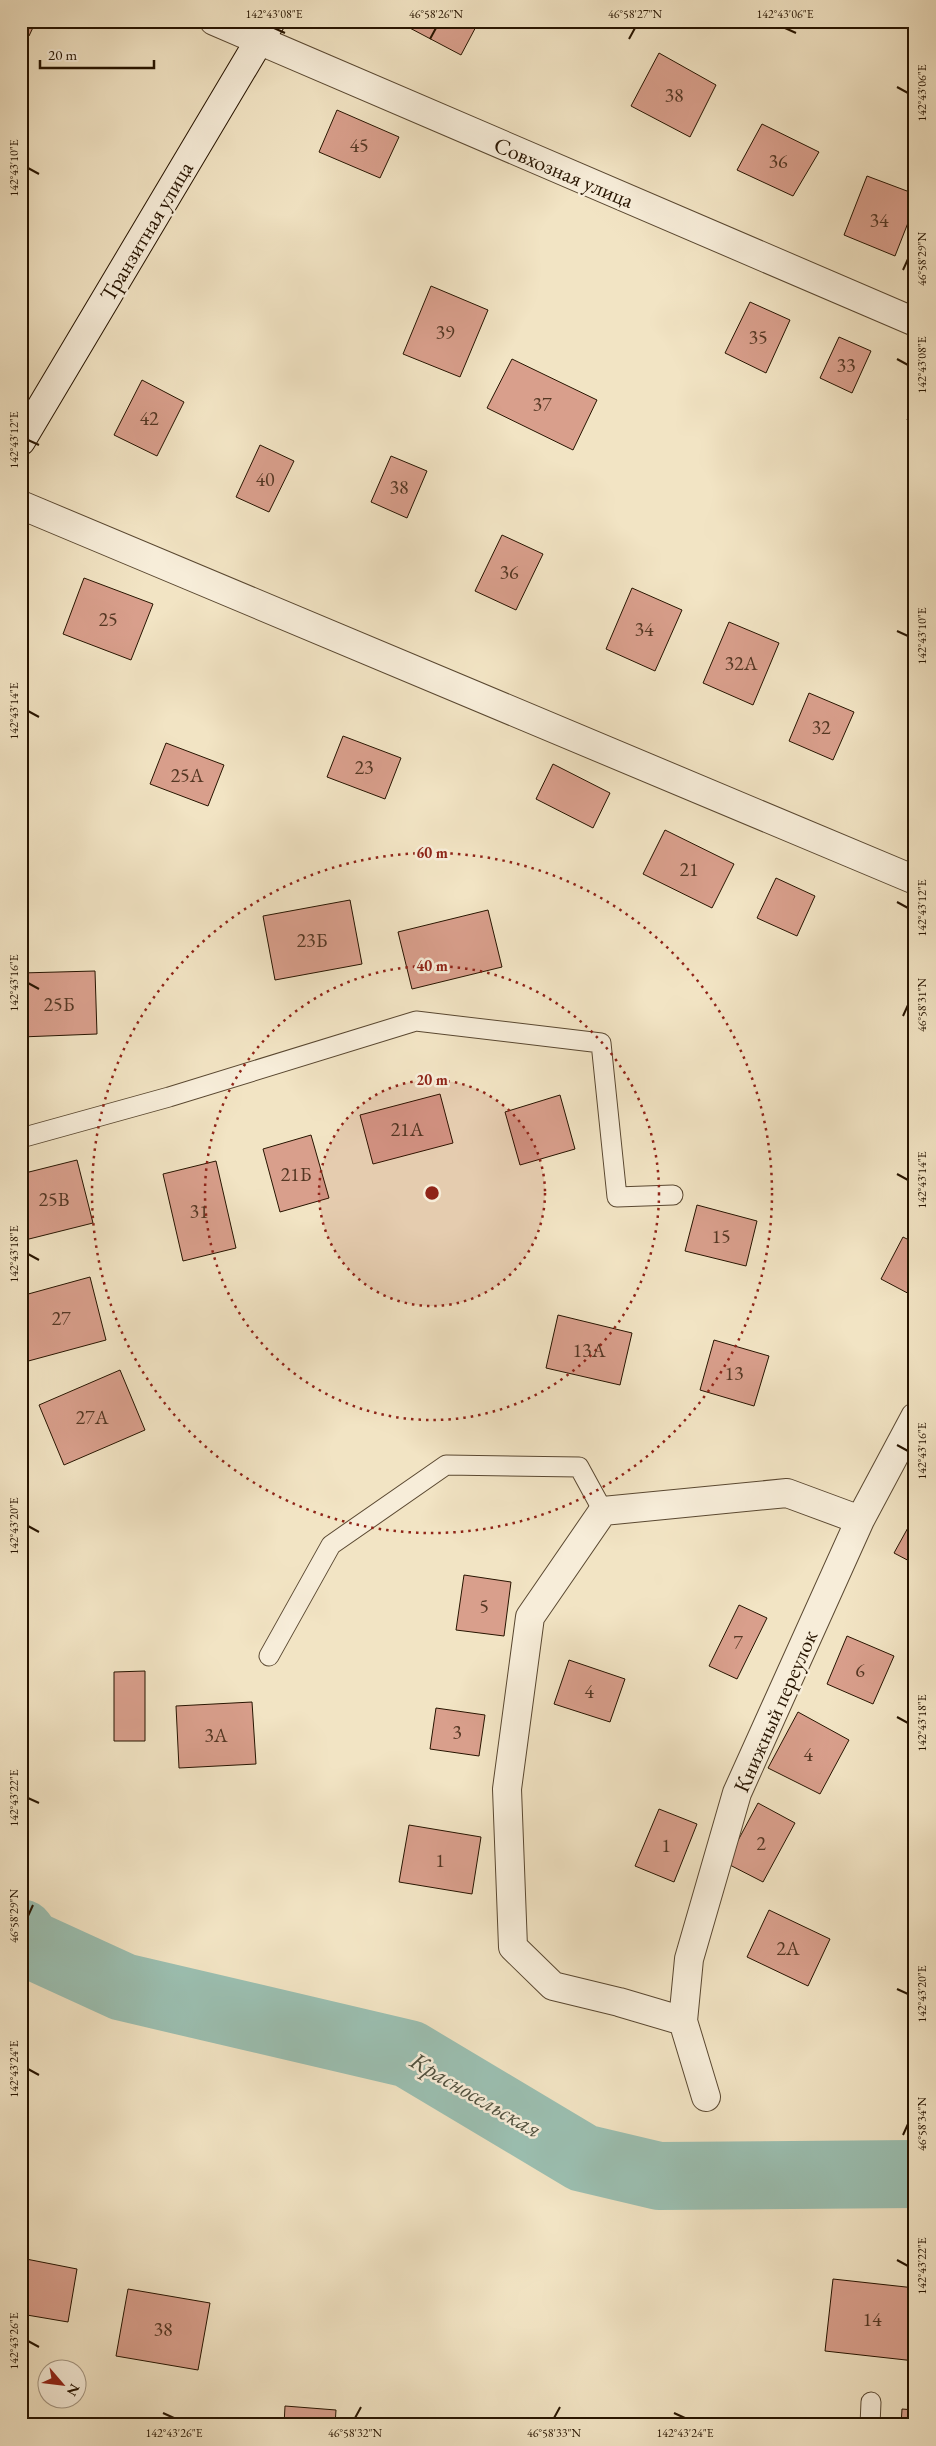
<svg xmlns="http://www.w3.org/2000/svg" width="936" height="2446" viewBox="0 0 936 2446" font-family="'EB Garamond',serif">
	<style>
		.lines { fill: none; stroke-linecap: round; stroke-linejoin: round }
		.river { stroke: #9bbfb1; stroke-width: 68 }
		.building { fill: #d99f8c; stroke: #271400 }
		.service-casing { stroke: #5a4831; stroke-width: 21 }
		.minor-casing { stroke: #5a4831; stroke-width: 30 }
		.secondary-casing { stroke: #271400; stroke-width: 30 }
		.service { stroke: #f7edd9; stroke-width: 19 }
		.minor { stroke: #f7edd9; stroke-width: 28 }
		.secondary { stroke: #f7edd9; stroke-width: 28 }
		.ticks { fill: none; stroke: #271400; stroke-width: 2 }
		.ring { fill: none; stroke: #8f2418; stroke-width: 2.5; stroke-dasharray: 2.5 5 }
		.labels { text-anchor: middle; stroke-width: 5; stroke-linejoin: round; paint-order: stroke }
		.number-label { font-size: 20px; fill: #543723 }
		.street-label { font-size: 22px; fill: #271400; stroke: #f7edd9 }
		.water-label { font-size: 24px; font-style: italic; fill: #50503e; stroke: #f7edd9 }
		.centre { fill: #8f2418; stroke: #f7edd9; stroke-width: 2.5 }
		.ring-label { font-size: 15px; text-anchor: middle; font-weight: bold; fill: #8f2418; stroke: #f7edd9; stroke-width: 5; stroke-linejoin: round; paint-order: stroke }
		.neatline { fill: none; stroke: #271400; stroke-width: 2 }
		.ticks-label { font-size: 12px; text-anchor: middle; fill: #271400 }
	</style>
	<rect width="100%" height="100%" fill="#f2e4c4"/>
	<filter id="stains"><feTurbulence type="fractalNoise" baseFrequency=".004" numOctaves="4"/><feColorMatrix values="0 0 0 0 .2 0 0 0 0 .09 0 0 0 0 .02 0 0 0 .5 -.17"/></filter>
	<radialGradient id="worn" r=".72"><stop offset=".6" stop-color="#630" stop-opacity="0"/><stop offset="1" stop-color="#630" stop-opacity=".3"/></radialGradient>
	<g class="lines">
		<!-- river -->
		<path class="river" d="M21 1933 29 1944 123 1987 409 2054 583 2158 659 2176 915 2174"/>
	</g>
	<!-- building -->
	<path class="building" d="M21 21H36L29 36 21 33Z
		M408 21H479L461 55 406 26Z
		M659 53 716 85 690 137 631 106Z
		M337 110 399 137 380 178 319 152Z
		M762 124 819 152 793 196 737 170Z
		M867 176 915 194V205L895 256 844 235Z
		M431 286 488 310 460 377 403 354Z
		M750 302 790 320 766 373 725 353Z
		M839 337 871 351 852 393 820 378Z
		M512 359 597 400 573 450 487 408Z
		M142 380 184 402 157 456 114 435Z
		M915 402V423L907 420Z
		M260 445 294 461 269 512 236 497Z
		M391 456 427 471 407 518 371 502Z
		M502 535 543 554 516 610 475 591Z
		M84 578 153 604 131 660 63 634Z
		M632 588 682 610 655 671 606 649Z
		M729 622 779 643 753 705 703 683Z
		M809 693 854 712 833 760 789 741Z
		M343 736 401 758 385 799 327 777Z
		M166 743 224 765 208 806 150 784Z
		M553 764 610 793 593 828 536 799Z
		M665 830 734 864 712 908 643 874Z
		M776 878 815 896 797 936 757 918Z
		M350 900 362 964 275 980 263 916Z
		M488 910 502 967 412 989 398 932Z
		M95 971 97 1034 21 1037V973Z
		M440 1094 453 1143 373 1164 360 1115Z
		M560 1095 575 1149 520 1165 505 1112Z
		M311 1135 329 1198 280 1212 263 1149Z
		M77 1160 93 1223 21 1241V1174Z
		M216 1161 236 1248 183 1261 163 1174Z
		M697 1205 757 1221 746 1266 685 1251Z
		M903 1237 915 1243V1297L881 1279Z
		M90 1277 106 1340 21 1363V1296Z
		M558 1315 632 1333 620 1385 546 1368Z
		M714 1340 769 1356 754 1406 700 1390Z
		M120 1370 145 1430 64 1465 39 1405Z
		M915 1515V1564L894 1553Z
		M464 1575 511 1582 504 1636 456 1630Z
		M739 1605 767 1618 737 1679 709 1666Z
		M847 1636 894 1656 873 1704 827 1684Z
		M569 1660 625 1679 610 1722 554 1704Z
		M145 1671V1741H114V1672Z
		M252 1702 256 1764 179 1768 176 1706Z
		M436 1708 485 1715 479 1756 430 1749Z
		M798 1712 849 1740 820 1794 768 1768Z
		M758 1803 795 1823 763 1882 726 1863Z
		M659 1809 697 1824 674 1882 635 1866Z
		M409 1825 481 1837 472 1894 399 1882Z
		M769 1910 830 1939 808 1986 747 1957Z
		M21 2258 77 2269 68 2322 21 2314Z
		M833 2279 915 2288V2361L825 2351Z
		M128 2289 210 2303 198 2370 116 2356Z
		M285 2406 336 2410 335 2425H284Z
		M902 2409 915 2410V2425H901Z"/>
	<g class="lines">
		<defs>
			<path id="service" d="M21 1138 169 1097 416 1021 601 1043 617 1197 673 1195
				M269 1656 331 1545 446 1465 579 1467 603 1511
				M870 2425 871 2402"/>
			<path id="minor" d="M214 21 915 322
				M21 505 915 880
				M683 2021 689 1959 737 1793 860 1520 915 1417
				M706 2097 683 2021 619 2002 553 1986 513 1947 507 1789 530 1617 603 1511 787 1493 860 1520"/>
			<path id="secondary" d="M21 441 271 21"/>
		</defs>
		<!-- service casing -->
		<use href="#service" class="service-casing"/>
		<!-- minor casing -->
		<use href="#minor" class="minor-casing"/>
		<!-- secondary casing -->
		<use href="#secondary" class="secondary-casing"/>
		<!-- service -->
		<use href="#service" class="service"/>
		<!-- minor -->
		<use href="#minor" class="minor"/>
		<!-- secondary -->
		<use href="#secondary" class="secondary"/>
	</g>
	<!-- ticks -->
	<path class="ticks" d="M274 28 285 33M785 28 796 33M430 39 436 28M629 39 635 28M897 87 908 93M28 168 39 174M903 270 908 259M897 359 908 365M28 440 39 445M897 631 908 636M28 711 39 717M897 902 908 908M28 983 39 989M903 1016 908 1005M897 1174 908 1180M28 1254 39 1260M897 1445 908 1451M28 1526 39 1532M897 1717 908 1723M28 1798 39 1803M28 1916 33 1905M897 1989 908 1994M28 2069 39 2075M903 2135 908 2124M897 2260 908 2266M28 2341 39 2347M163 2413 174 2418M674 2413 685 2418M355 2418 361 2407M554 2418 560 2407"/>
	<!-- distance rings -->
	<circle cx="432" cy="1193" r="113" fill="#8f2418" fill-opacity=".12"/>
	<g class="ring">
		<circle cx="432" cy="1193" r="113"/>
		<circle cx="432" cy="1193" r="227"/>
		<circle cx="432" cy="1193" r="340"/>
	</g>
	<g class="labels">
		<!-- number labels -->
		<g class="number-label">
			<text x="674" y="102">38</text>
			<text x="359" y="152">45</text>
			<text x="778" y="168">36</text>
			<text x="879" y="227">34</text>
			<text x="445" y="339">39</text>
			<text x="758" y="344">35</text>
			<text x="846" y="372">33</text>
			<text x="542" y="411">37</text>
			<text x="149" y="425">42</text>
			<text x="265" y="486">40</text>
			<text x="399" y="494">38</text>
			<text x="509" y="579">36</text>
			<text x="108" y="626">25</text>
			<text x="644" y="636">34</text>
			<text x="741" y="670">32А</text>
			<text x="821" y="734">32</text>
			<text x="364" y="774">23</text>
			<text x="187" y="782">25А</text>
			<text x="689" y="876">21</text>
			<text x="312" y="947">23Б</text>
			<text x="59" y="1011">25Б</text>
			<text x="407" y="1136">21А</text>
			<text x="296" y="1181">21Б</text>
			<text x="54" y="1206">25В</text>
			<text x="199" y="1218">31</text>
			<text x="721" y="1243">15</text>
			<text x="61" y="1325">27</text>
			<text x="589" y="1357">13А</text>
			<text x="734" y="1380">13</text>
			<text x="92" y="1424">27А</text>
			<text x="484" y="1613">5</text>
			<text x="738" y="1649">7</text>
			<text x="860" y="1677">6</text>
			<text x="589" y="1698">4</text>
			<text x="457" y="1739">3</text>
			<text x="216" y="1742">3А</text>
			<text x="808" y="1761">4</text>
			<text x="761" y="1850">2</text>
			<text x="666" y="1852">1</text>
			<text x="440" y="1867">1</text>
			<text x="788" y="1955">2А</text>
			<text x="872" y="2326">14</text>
			<text x="163" y="2336">38</text>
		</g>
		<!-- street labels -->
		<g class="street-label">
			<text transform="translate(564 172) rotate(23)" y="8">Совхозная улица</text>
			<text transform="translate(146 231) rotate(-59)" y="8">Транзитная улица</text>
			<text transform="translate(775 1711) rotate(-66)" y="8">Книжный переулок</text>
		</g>
		<!-- water labels -->
		<g class="water-label">
			<text transform="translate(476 2095) rotate(30)" y="8">Красносельская</text>
		</g>
	</g>
	<circle cx="432" cy="1193" r="8" class="centre"/>
	<g class="ring-label">
		<text x="432" y="858">60 m</text>
		<text x="432" y="971">40 m</text>
		<text x="432" y="1085">20 m</text>
	</g>
	<!-- margin -->
	<rect width="936" height="2446" fill="none" stroke="#f2e4c4" stroke-width="55"/>
	<!-- north arrow -->
	<g transform="translate(62 2384) rotate(118)"><circle r="24" fill="#f7edd9" stroke="#a49682"/>
	<path d="M0-4L9 19L0 12L-9 19Z" fill="#8f2418"/>
	<text y="-8" font-size="14" font-weight="bold" text-anchor="middle" fill="#271400">N</text>
	</g>
	<!-- scale -->
	<path d="M40 60v8h114v-8" fill="none" stroke="#271400" stroke-width="2.5"/>
	<text x="48" y="60" font-size="15" fill="#271400" stroke="#f7edd9" stroke-width="4" paint-order="stroke">20 m</text>
	<rect x="28" y="28" width="880" height="2390" class="neatline"/>
	<g class="ticks-label">
		<text x="274" y="18">142°43'08"E</text>
		<text x="436" y="18">46°58'26"N</text>
		<text x="635" y="18">46°58'27"N</text>
		<text x="785" y="18">142°43'06"E</text>
		<text transform="translate(922 93) rotate(-90)" y="4">142°43'06"E</text>
		<text transform="translate(14 168) rotate(-90)" y="4">142°43'10"E</text>
		<text transform="translate(922 259) rotate(-90)" y="4">46°58'29"N</text>
		<text transform="translate(922 365) rotate(-90)" y="4">142°43'08"E</text>
		<text transform="translate(14 440) rotate(-90)" y="4">142°43'12"E</text>
		<text transform="translate(922 636) rotate(-90)" y="4">142°43'10"E</text>
		<text transform="translate(14 711) rotate(-90)" y="4">142°43'14"E</text>
		<text transform="translate(922 908) rotate(-90)" y="4">142°43'12"E</text>
		<text transform="translate(14 983) rotate(-90)" y="4">142°43'16"E</text>
		<text transform="translate(922 1005) rotate(-90)" y="4">46°58'31"N</text>
		<text transform="translate(922 1180) rotate(-90)" y="4">142°43'14"E</text>
		<text transform="translate(14 1254) rotate(-90)" y="4">142°43'18"E</text>
		<text transform="translate(922 1451) rotate(-90)" y="4">142°43'16"E</text>
		<text transform="translate(14 1526) rotate(-90)" y="4">142°43'20"E</text>
		<text transform="translate(922 1723) rotate(-90)" y="4">142°43'18"E</text>
		<text transform="translate(14 1798) rotate(-90)" y="4">142°43'22"E</text>
		<text transform="translate(14 1916) rotate(-90)" y="4">46°58'29"N</text>
		<text transform="translate(922 1994) rotate(-90)" y="4">142°43'20"E</text>
		<text transform="translate(14 2069) rotate(-90)" y="4">142°43'24"E</text>
		<text transform="translate(922 2124) rotate(-90)" y="4">46°58'34"N</text>
		<text transform="translate(922 2266) rotate(-90)" y="4">142°43'22"E</text>
		<text transform="translate(14 2341) rotate(-90)" y="4">142°43'26"E</text>
		<text x="174" y="2437">142°43'26"E</text>
		<text x="355" y="2437">46°58'32"N</text>
		<text x="554" y="2437">46°58'33"N</text>
		<text x="685" y="2437">142°43'24"E</text>
	</g>
	<rect width="100%" height="100%" filter="url(#stains)"/>
	<rect width="100%" height="100%" fill="url(#worn)"/>
</svg>
